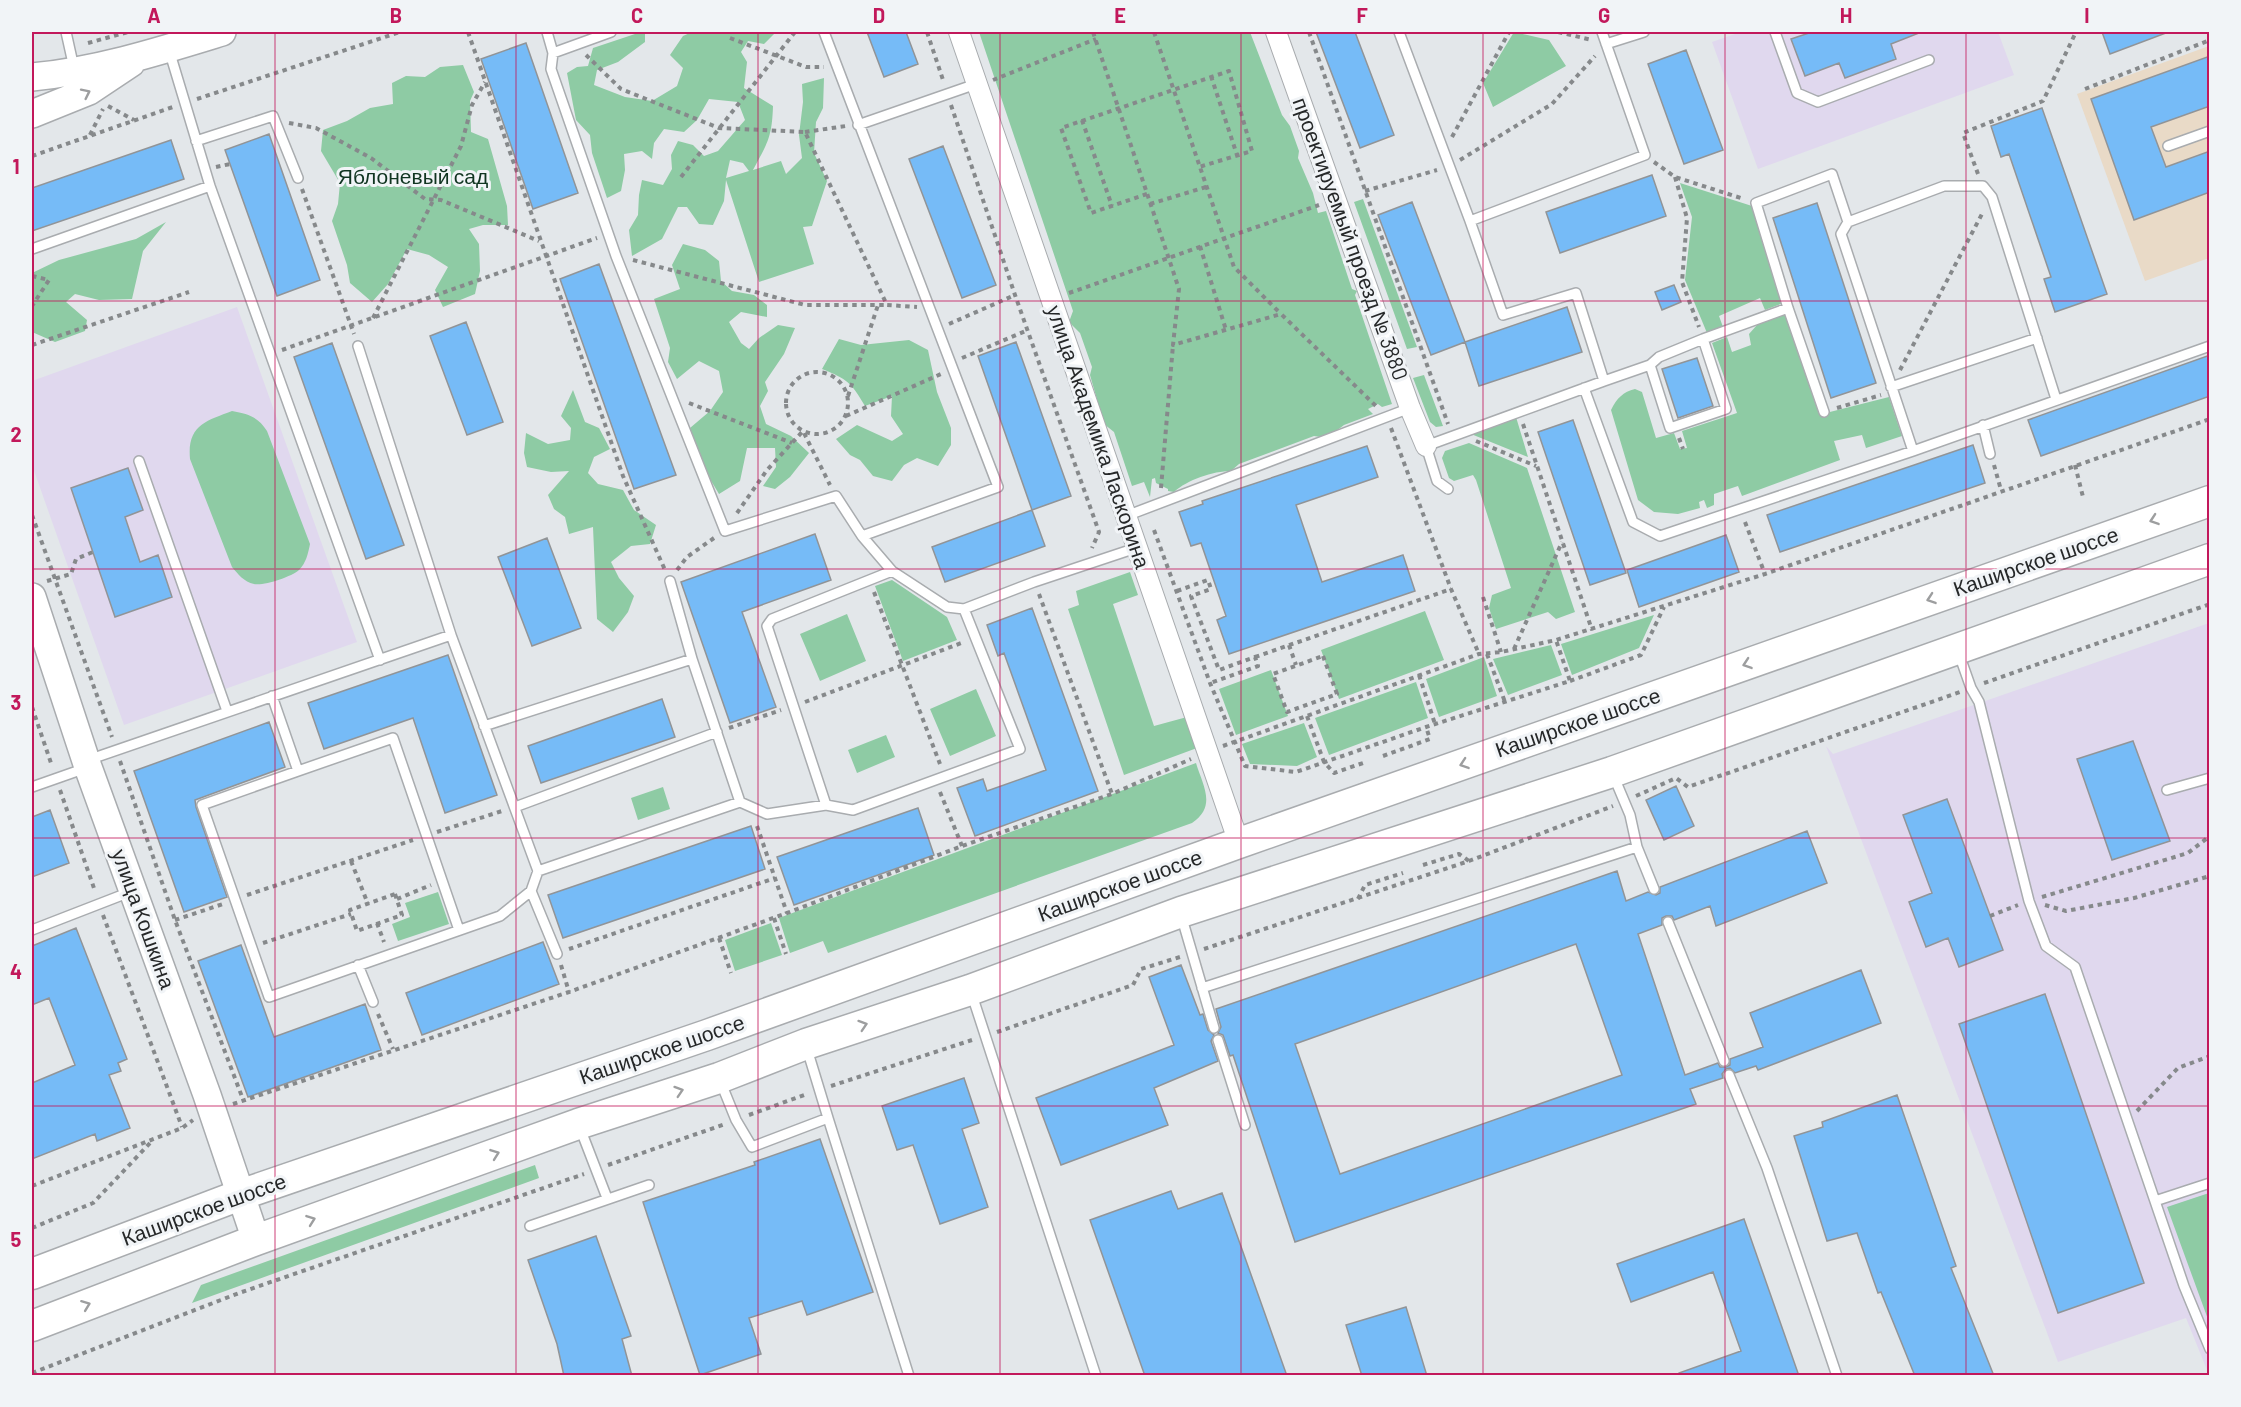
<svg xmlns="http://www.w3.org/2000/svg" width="2241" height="1407" viewBox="0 0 2241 1407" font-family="Barlow,sans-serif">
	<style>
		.commercial { fill: #e9dac7 }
		.education { fill: #e0d8ee }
		.green { fill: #8ecba4; fill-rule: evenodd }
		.building { fill: #76bbf7; stroke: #919497; stroke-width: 1.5; fill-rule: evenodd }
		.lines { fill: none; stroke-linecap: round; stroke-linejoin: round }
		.service-casing { stroke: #a9acaf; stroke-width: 12 }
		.minor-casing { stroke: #a9acaf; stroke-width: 22 }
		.secondary-casing { stroke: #a9acaf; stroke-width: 30 }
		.primary-casing { stroke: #a9acaf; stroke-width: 33 }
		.path { stroke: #86898b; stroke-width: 4; stroke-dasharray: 4.5 4.5; stroke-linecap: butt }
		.service { stroke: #fff; stroke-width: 9 }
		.minor { stroke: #fff; stroke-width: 20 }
		.secondary { stroke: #fff; stroke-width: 27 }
		.primary { stroke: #fff; stroke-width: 30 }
		.oneway { stroke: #9d9e9f }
		.grid { fill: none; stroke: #c2185b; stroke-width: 1.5; stroke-opacity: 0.55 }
		.labels { text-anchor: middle; stroke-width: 6; stroke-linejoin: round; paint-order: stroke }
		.park-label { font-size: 21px; fill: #103521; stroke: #f1f4f7 }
		.street-label { font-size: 21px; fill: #262829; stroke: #f1f4f7 }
		.neatline { fill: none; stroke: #c2185b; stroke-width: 2 }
		.grid-label { font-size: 20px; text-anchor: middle; font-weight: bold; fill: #c2185b }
	</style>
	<rect width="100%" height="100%" fill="#e3e7ea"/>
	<!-- commercial -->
	<path class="commercial" d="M2209 46V258L2145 281 2077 94Z"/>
	<!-- education -->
	<path class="education" d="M1741 32H1998L2014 75 1758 169 1712 42Z
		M237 307 357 642 124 725 32 465V381Z
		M2209 623V1375L2186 1318 2058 1362 1826 746 1833 754Z"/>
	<!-- green -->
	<path class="green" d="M641 32H645V42L618 62 597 70 594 85 625 97 652 101 677 86 683 68 670 55 683 36 692 32H776L764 44 748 41 741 52 747 62 744 88 773 106C772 138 767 144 753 170L781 161 786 174 802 158 799 135 803 102 802 84 824 78 823 108 816 122 814 153 827 181 812 226 803 227 814 264 759 282 726 180 724 201 713 225 699 224 687 207H678L662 239 632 256 629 230 638 215 639 195 642 180 663 185 672 169 671 155 678 141 693 145 704 156 718 151 745 120 738 102 709 99 697 120 684 132 664 129 654 143 652 159 642 151 624 154 625 170 621 191 607 198 592 153 590 135 576 120 567 73 577 67 588 66 593 48ZM730 160 743 163 749 171 726 178Z
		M979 32H1250L1282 115 1290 126 1299 151 1298 158 1313 193 1318 213 1326 211 1352 289 1357 291 1355 295 1392 404 1382 407 1378 404 1368 409 1373 414 1344 425 1327 438 1314 436 1239 464 1231 471C1213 471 1187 480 1174 492L1168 491V489L1156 483 1155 478 1152 479 1150 497 1144 482 1132 486 1114 432 1104 424 1090 375 1092 367 1080 333 1069 322 1073 311Z
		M1514 32 1549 40 1566 66 1493 107 1483 83Z
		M463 65 474 92 470 101 471 132 488 139 507 206 508 225H483L469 229 479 244 480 271 475 294 443 307 435 290 448 267 429 255 407 249 388 284 372 302 350 283 347 265 332 221 338 204 340 183 321 151 323 130 347 121 370 108 393 104 392 83 406 76 425 77 440 67Z
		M1680 183 1752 206 1783 303 1765 310 1760 298 1719 316 1723 327 1707 333 1685 280 1692 217Z
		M1363 199 1417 347 1407 349 1354 202Z
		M166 222 143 251 132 299 99 300 75 294 66 302 87 320 85 331 55 342 32 332V273L59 260 136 239Z
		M683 244 705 250 719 261 721 281 732 291 754 295 767 305V317L741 312 729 322 741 343 749 349 759 338 778 325 795 328 784 354 765 382 768 391 760 406 766 424 791 436 809 453 790 477 775 489 763 486 776 467 775 448H747L740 481 719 494 692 449 690 428 710 411 723 392 719 371 699 361 677 379 668 362 670 348 654 299 680 289 672 265Z
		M1787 314 1822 414 1889 397 1902 436 1866 448 1862 435 1834 441 1840 460 1742 496 1738 486 1714 494V505L1707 508 1704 500 1699 502 1700 508 1678 514 1654 512 1638 500 1611 410C1617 398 1623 392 1635 389L1642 392 1656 438 1674 433 1680 449 1687 448 1682 431 1737 413 1712 343 1727 337 1732 352 1751 345 1749 334 1757 325Z
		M839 339 861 345 909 340 928 350 937 392 951 428V445L938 466 917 458 904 465 892 481 873 476 860 460 850 455 836 439 857 425 892 441 903 434 891 416 892 396 865 406C851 382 847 379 822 369Z
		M1424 375 1443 426 1436 427 1430 422 1413 378Z
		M573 390 585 422 599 428 610 449 594 457 588 473 598 484 623 490 634 510 656 525 650 544 631 546 611 562 619 578 634 596 628 612 613 632 597 619 593 527 569 534 565 517 554 509 548 495 569 471 551 472 527 467 524 453 526 433 548 444 570 440 571 428 561 416Z
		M232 411C249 414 258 417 267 431L310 544C308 554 306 563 299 570 291 577 264 586 254 584 244 582 238 574 232 567L190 459C187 425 206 421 232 411Z
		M1516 417 1528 457 1471 434Z
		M1469 443 1527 468 1575 612 1556 619 1548 612 1496 629 1489 608 1492 595 1511 588 1476 480 1473 475 1454 481 1449 478 1442 458 1445 451Z
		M1130 572 1138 595 1113 604 1154 726 1187 717 1197 748 1124 775 1068 609 1079 605 1076 591Z
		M892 580 947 617 957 640 903 661 875 586Z
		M1425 611 1444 660 1339 699 1321 650Z
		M847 614 866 661 820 681 800 634Z
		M1654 615 1639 648 1572 675 1561 644Z
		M1551 645 1562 675 1508 695 1493 659Z
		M1484 657 1497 696 1439 717 1426 679Z
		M1271 670 1288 716 1236 735 1219 689Z
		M1416 682 1428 718 1329 755 1315 718Z
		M976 689 996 736 950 756 930 709Z
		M1304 723 1317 757 1297 766 1250 764 1242 744Z
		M886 735 895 757 857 773 848 750Z
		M1196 763C1203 786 1217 806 1192 823L828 953 823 941 790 953 779 918Z
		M663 787 670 809 638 820 631 798Z
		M438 892 449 924 398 941 392 924 410 917 405 903Z
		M771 923 782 955 735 971 725 940Z
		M535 1165 539 1178 192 1303 201 1285Z
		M2209 1193H2210L2209 1322 2167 1207Z"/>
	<!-- building -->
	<path class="building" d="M867 32H906L918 64 884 77Z
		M1316 32H1355L1394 135 1360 148Z
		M1812 32H1918L1919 33 1891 44 1896 59 1845 78 1839 63 1805 76 1791 39Z
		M2102 32H2165L2166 33 2110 54Z
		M526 43 578 193 533 209 481 59Z
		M1686 50 1723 150 1684 164 1648 64Z
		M2210 56V106L2151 127 2166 167 2210 151V192L2134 220 2091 99Z
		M2042 108 2107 294 2055 312 2044 279 2051 277 2009 154 2001 157 1991 126Z
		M269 134 320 280 277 296 225 150Z
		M171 140 184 179 32 231V188Z
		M943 146 996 285 962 298 909 159Z
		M1652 175 1666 216 1560 253 1546 212Z
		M1412 202 1465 342 1431 355 1378 215Z
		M1817 203 1876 383 1831 398 1773 218Z
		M599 264 676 475 634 489 560 279Z
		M1674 285 1681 302 1662 310 1655 292Z
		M1567 307 1582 352 1479 386 1465 342Z
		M466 322 503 422 467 435 430 336Z
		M1016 342 1071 496 1032 510 978 356Z
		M332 343 404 545 366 559 294 357Z
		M2210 355V396L2041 456 2028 420Z
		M1697 358 1713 406 1678 418 1662 369Z
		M1573 420 1626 573 1590 585 1538 432Z
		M1973 445 1985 483 1780 552 1767 515Z
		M1367 446 1378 477 1296 505 1322 582 1403 555 1415 591 1229 654 1217 620 1226 616 1201 543 1191 546 1179 512 1203 504 1202 501Z
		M128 468 143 510 125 517 140 562 158 555 172 597 115 617 71 488Z
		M1032 510 1045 546 945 582 932 547Z
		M815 534 831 580 742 612 776 707 730 723 681 582Z
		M1726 535 1739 572 1639 607 1627 570Z
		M547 538 581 628 532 646 498 557Z
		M1032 608 1098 791 975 836 957 788 983 779 987 791 1046 770 1004 653 998 656 987 625Z
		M448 655 497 795 445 813 413 718 324 749 308 703Z
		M662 699 675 737 541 783 528 746Z
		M269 722 285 767 195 800 196 807 227 897 184 912 134 771Z
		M2133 741 2170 841 2112 860 2077 759Z
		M1676 786 1694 826 1664 840 1646 800Z
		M1947 799 2003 950 1959 967 1948 938 1926 947 1909 902 1932 893 1903 815Z
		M918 808 934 855 794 905 777 857Z
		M50 810 69 863 32 877V817Z
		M751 826 765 869 563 938 548 895Z
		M1807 831 1827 883 1716 926 1710 906 1674 920 1672 916H1666L1662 918V925L1638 934 1685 1075 1718 1063 1720 1067H1726L1730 1065V1059L1763 1047 1750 1013 1861 970 1881 1023 1758 1070 1756 1066 1735 1073 1730 1068 1726 1069 1722 1074 1723 1078 1690 1089 1696 1104 1295 1242 1233 1055 1230 1056 1223 1035 1218 1033 1221 1027 1216 1009 1617 871 1626 901 1648 892 1656 895 1660 893V887ZM1576 944 1622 1075 1340 1174 1295 1044Z
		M76 928 127 1059 118 1063 121 1071 109 1075 130 1128 97 1141 95 1134 32 1159V1083L75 1065 49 998 32 1005V946Z
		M543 942 559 984 422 1035 406 993Z
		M241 945 274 1037 365 1004 381 1050 248 1097 198 961Z
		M1181 965 1200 1015 1203 1014 1208 1030 1214 1035 1211 1041 1218 1061 1154 1088 1168 1125 1061 1165 1036 1098 1174 1045 1149 977Z
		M2045 994 2144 1283 2058 1313 1959 1024Z
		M964 1078 979 1123 962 1129 988 1207 940 1224 913 1145 897 1150 882 1106Z
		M1897 1095 1956 1266 1951 1268 1994 1376H1915L1881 1292 1878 1293 1857 1233 1827 1241 1794 1136 1823 1127 1822 1122Z
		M820 1139 873 1292 807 1315 802 1301 749 1318 761 1354 700 1375 643 1202 755 1165 754 1162Z
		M1171 1191 1178 1209 1222 1193 1287 1376H1145L1090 1220Z
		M1744 1219 1799 1376H1679V1373L1741 1351 1713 1272 1631 1302 1617 1264Z
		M596 1236 631 1336 622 1339 632 1376H564L557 1344 528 1260Z
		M1406 1307 1427 1376H1362L1346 1325Z"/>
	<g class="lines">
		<defs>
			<path id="service" d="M66 32 74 68
				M547 32 553 53 551 69 616 256 725 531 836 496 862 536 892 571
				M824 32 998 487 862 536
				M1399 32 1470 221 1503 315 1576 293 1604 381 1426 446 1437 481 1448 489
				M1775 32 1797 93 1818 102 1929 60
				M1606 44 1644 32
				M169 50 210 186 380 660
				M553 53 611 32
				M858 125 976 84
				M196 141 273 116 298 178
				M2168 146 2210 131
				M1470 221 1645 155 1602 32
				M1848 222 1944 186H1983L1992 197 2056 399
				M32 249 210 186
				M358 346 451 635
				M1650 365 1670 428 1726 409 1703 339
				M1604 381 1650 365 1659 357 1703 339 1788 308
				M1891 387 2037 338
				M1584 388 1633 522 1660 536 1913 451 2210 346
				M1824 412 1788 308 1756 203 1832 174 1848 222 1841 234 1913 451
				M1983 425 1990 454
				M139 461 227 711
				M1126 516 1410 408
				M670 581 692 659
				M1959 654 1971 688 1979 702 2029 901 2046 946 2075 967 2184 1286 2210 1349
				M272 696 298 771 393 738 459 930
				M484 726 692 659 740 802
				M88 760 451 635 538 871 740 802 767 814 826 805 853 810 1020 749 964 609 1034 582 1136 548
				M298 771 202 805 269 997 500 916 531 891 538 871
				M1614 777 1630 815 1637 847 1654 889
				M32 787 86 768
				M2167 790 2210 778
				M826 805 767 626 772 619 892 571 947 607 964 609
				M515 807 717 732
				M531 891 557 954
				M1181 915 1214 1028
				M1668 922 1724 1061
				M32 930 130 892
				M358 965 373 1002
				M1202 988 1637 847
				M972 995 1096 1376
				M1218 1040 1245 1125
				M1729 1075 1767 1168 1837 1376
				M721 1083 736 1120 752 1147 828 1118 807 1049
				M828 1118 909 1376
				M580 1128 607 1198
				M2155 1201 2210 1183
				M530 1226 649 1185"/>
			<path id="minor" d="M959 32 1239 843
				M1276 32 1410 408 1426 446"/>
			<path id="secondary" d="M32 77C97 71 160 51 222 32
				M32 114 89 91 131 63
				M32 597 88 767 207 1095 256 1240"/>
			<path id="primary" d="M32 1274 240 1195 707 1035 1239 843 2210 501
				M32 1326 256 1240 578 1124 719 1078 806 1044 970 990 1181 912 1612 772 2210 559"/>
		</defs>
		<!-- service casing -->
		<use href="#service" class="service-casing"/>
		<!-- minor casing -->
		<use href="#minor" class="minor-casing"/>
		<!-- secondary casing -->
		<use href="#secondary" class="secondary-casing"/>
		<!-- primary casing -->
		<use href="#primary" class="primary-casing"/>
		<!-- path -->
		<path class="path" d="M468 32 623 476 665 570
			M927 32 944 83
			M1093 32 1179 289 1173 345 1281 314 1377 407
			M1154 32 1234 267 1281 314
			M1309 32 1448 424
			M1558 32 1592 40
			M730 38 806 67H824
			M88 43 128 32
			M586 55 621 89 719 128 805 132 887 305 917 307
			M1211 76 1237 155
			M993 80 1096 39
			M2085 89 2210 40
			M197 99 400 32
			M951 105 1015 295 1099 532 1092 548
			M108 106 134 120
			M1082 120 1112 206
			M289 123 316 128 371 158 425 199 441 200 539 241
			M805 132 846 126
			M90 135 103 109
			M1452 137 1509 32
			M32 156 173 107
			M1460 160 1552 104 1595 56
			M1654 162 1675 177 1744 199
			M216 167 230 164
			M1978 174 1963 133 2043 101 2076 32
			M681 177 795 32
			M1675 177 1687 218 1682 282 1699 327
			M302 189 354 334
			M1365 191 1437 170
			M1147 194 1091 213 1061 128 1229 71 1252 151 1199 167
			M1150 204 1206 187
			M1200 246 1226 330
			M633 260 805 305H887
			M32 276 49 280 32 306
			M1069 293 1319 205
			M373 318 461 146 472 105 485 82
			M949 324 1015 295
			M32 345 189 292
			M282 350 597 238
			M962 358 1028 330
			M1900 370 1983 212
			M786 403a31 31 0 1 1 62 0a31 31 0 1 1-62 0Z
			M848 396 878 305
			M689 403 792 443
			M1837 408 1881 395
			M846 416 941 374
			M1523 424 1592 630
			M1391 428 1451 589 1479 654
			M1679 438 1683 449
			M1476 441 1536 466
			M1994 465 2001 490
			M2075 465 2083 497
			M1161 488 1173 345
			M737 513 767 470 803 431 830 485
			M32 515 112 737
			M1745 522 1765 574
			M1154 530 1210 683 1245 766 1296 772 1426 727 1570 681 1556 640
			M677 570 687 557 714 538
			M47 581 71 574 76 559 93 552
			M1177 591 1208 580 1211 589 1191 596 1219 670 1255 657 1258 666 1210 683
			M874 592 940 764
			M1039 594 1112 794
			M1483 597 1501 652
			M1289 645 1296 665
			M1514 649 1562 542
			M1487 654 1505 702
			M1323 656 1337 694 1287 712 1273 674Z
			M1255 657 1451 589
			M1419 675 1435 724
			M1570 681 1641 655 1664 607
			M1984 683 2210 604
			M805 702 964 642
			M32 707 52 766
			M1307 716 1324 762 1334 773 1363 763
			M729 728 781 710
			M1223 746 1479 654 1501 652 1556 640 1765 574 2210 419
			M1383 756 1430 739 1426 727
			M120 761 175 920 244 1102
			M60 790 95 891
			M940 792 962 846
			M1636 796 1676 778 1688 787 1960 692
			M757 826 787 913
			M437 832 502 811
			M351 861 368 904
			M1423 865 1459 854 1469 861
			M395 894 402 915 357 931 350 910Z
			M247 895 413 840
			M2042 897 2188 853 2210 836
			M397 899 431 885
			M1358 899 1365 885 1403 873
			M2045 905 2066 911 2134 898 2210 876
			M103 915 182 1127
			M1990 916 2018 905
			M774 918 786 954
			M175 920 223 904
			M377 923 384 942
			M719 938 731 973
			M263 943 351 914
			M569 949 775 878
			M1204 949 1469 861 1613 806
			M561 965 569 992
			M378 1014 393 1049
			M997 1032 1133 985 1141 969 1180 957
			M831 1086 972 1040
			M233 1104 569 992 787 913 962 846 1112 794 1191 759
			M2137 1111 2178 1068 2210 1056
			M749 1115 807 1094
			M608 1165 725 1124
			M32 1186 182 1128 193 1120
			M32 1228 93 1203 153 1140
			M32 1373 239 1293 584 1174"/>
		<!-- service -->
		<use href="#service" class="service"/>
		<!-- minor -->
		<use href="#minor" class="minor"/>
		<!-- secondary -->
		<use href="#secondary" class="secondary"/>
		<!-- primary -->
		<use href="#primary" class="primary"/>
	</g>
	<!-- one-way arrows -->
	<defs><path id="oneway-chevron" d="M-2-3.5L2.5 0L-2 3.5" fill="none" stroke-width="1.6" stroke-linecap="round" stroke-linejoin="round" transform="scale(1.5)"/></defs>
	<g class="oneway">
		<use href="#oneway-chevron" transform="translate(86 93) rotate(-26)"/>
		<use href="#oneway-chevron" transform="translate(2154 520) rotate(161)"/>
		<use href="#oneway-chevron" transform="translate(1931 599) rotate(161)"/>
		<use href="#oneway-chevron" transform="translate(1747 664) rotate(161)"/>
		<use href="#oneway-chevron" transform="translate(1464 764) rotate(161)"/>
		<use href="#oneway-chevron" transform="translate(863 1025) rotate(-18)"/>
		<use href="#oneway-chevron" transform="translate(679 1091) rotate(-18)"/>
		<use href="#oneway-chevron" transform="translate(495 1154) rotate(-20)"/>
		<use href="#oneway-chevron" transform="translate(311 1220) rotate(-20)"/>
		<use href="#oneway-chevron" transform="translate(86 1305) rotate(-21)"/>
	</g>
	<!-- grid -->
	<path class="grid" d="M275 32V1376M516 32V1376M758 32V1376M1000 32V1376M1241 32V1376M1483 32V1376M1725 32V1376M1966 32V1376M32 301H2210M32 569H2210M32 838H2210M32 1106H2210"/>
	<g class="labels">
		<!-- park labels -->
		<g class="park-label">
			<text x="413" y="184">Яблоневый сад</text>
		</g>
		<!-- street labels -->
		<g class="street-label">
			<text transform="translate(1350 239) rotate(70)" y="7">проектируемый проезд № 3880</text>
			<text transform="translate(1098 437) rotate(71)" y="7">улица Академика Ласкорина</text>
			<text transform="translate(2036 562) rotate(-19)" y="7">Каширское шоссе</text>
			<text transform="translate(1578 723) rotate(-19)" y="7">Каширское шоссе</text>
			<text transform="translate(1120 886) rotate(-20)" y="7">Каширское шоссе</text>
			<text transform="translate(143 919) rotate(70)" y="7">улица Кошкина</text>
			<text transform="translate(662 1050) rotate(-19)" y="7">Каширское шоссе</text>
			<text transform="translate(204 1210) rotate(-20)" y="7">Каширское шоссе</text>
		</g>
	</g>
	<!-- border -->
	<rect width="2241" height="1407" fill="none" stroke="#f1f4f7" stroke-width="66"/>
	<rect x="33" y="33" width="2175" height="1341" class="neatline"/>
	<g class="grid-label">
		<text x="154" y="23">A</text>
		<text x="396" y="23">B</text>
		<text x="637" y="23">C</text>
		<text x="879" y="23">D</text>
		<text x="1120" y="23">E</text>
		<text x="1362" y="23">F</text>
		<text x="1604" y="23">G</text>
		<text x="1846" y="23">H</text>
		<text x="2087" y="23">I</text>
		<text x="16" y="174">1</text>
		<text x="16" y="442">2</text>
		<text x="16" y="710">3</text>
		<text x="16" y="979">4</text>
		<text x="16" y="1247">5</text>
	</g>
</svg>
